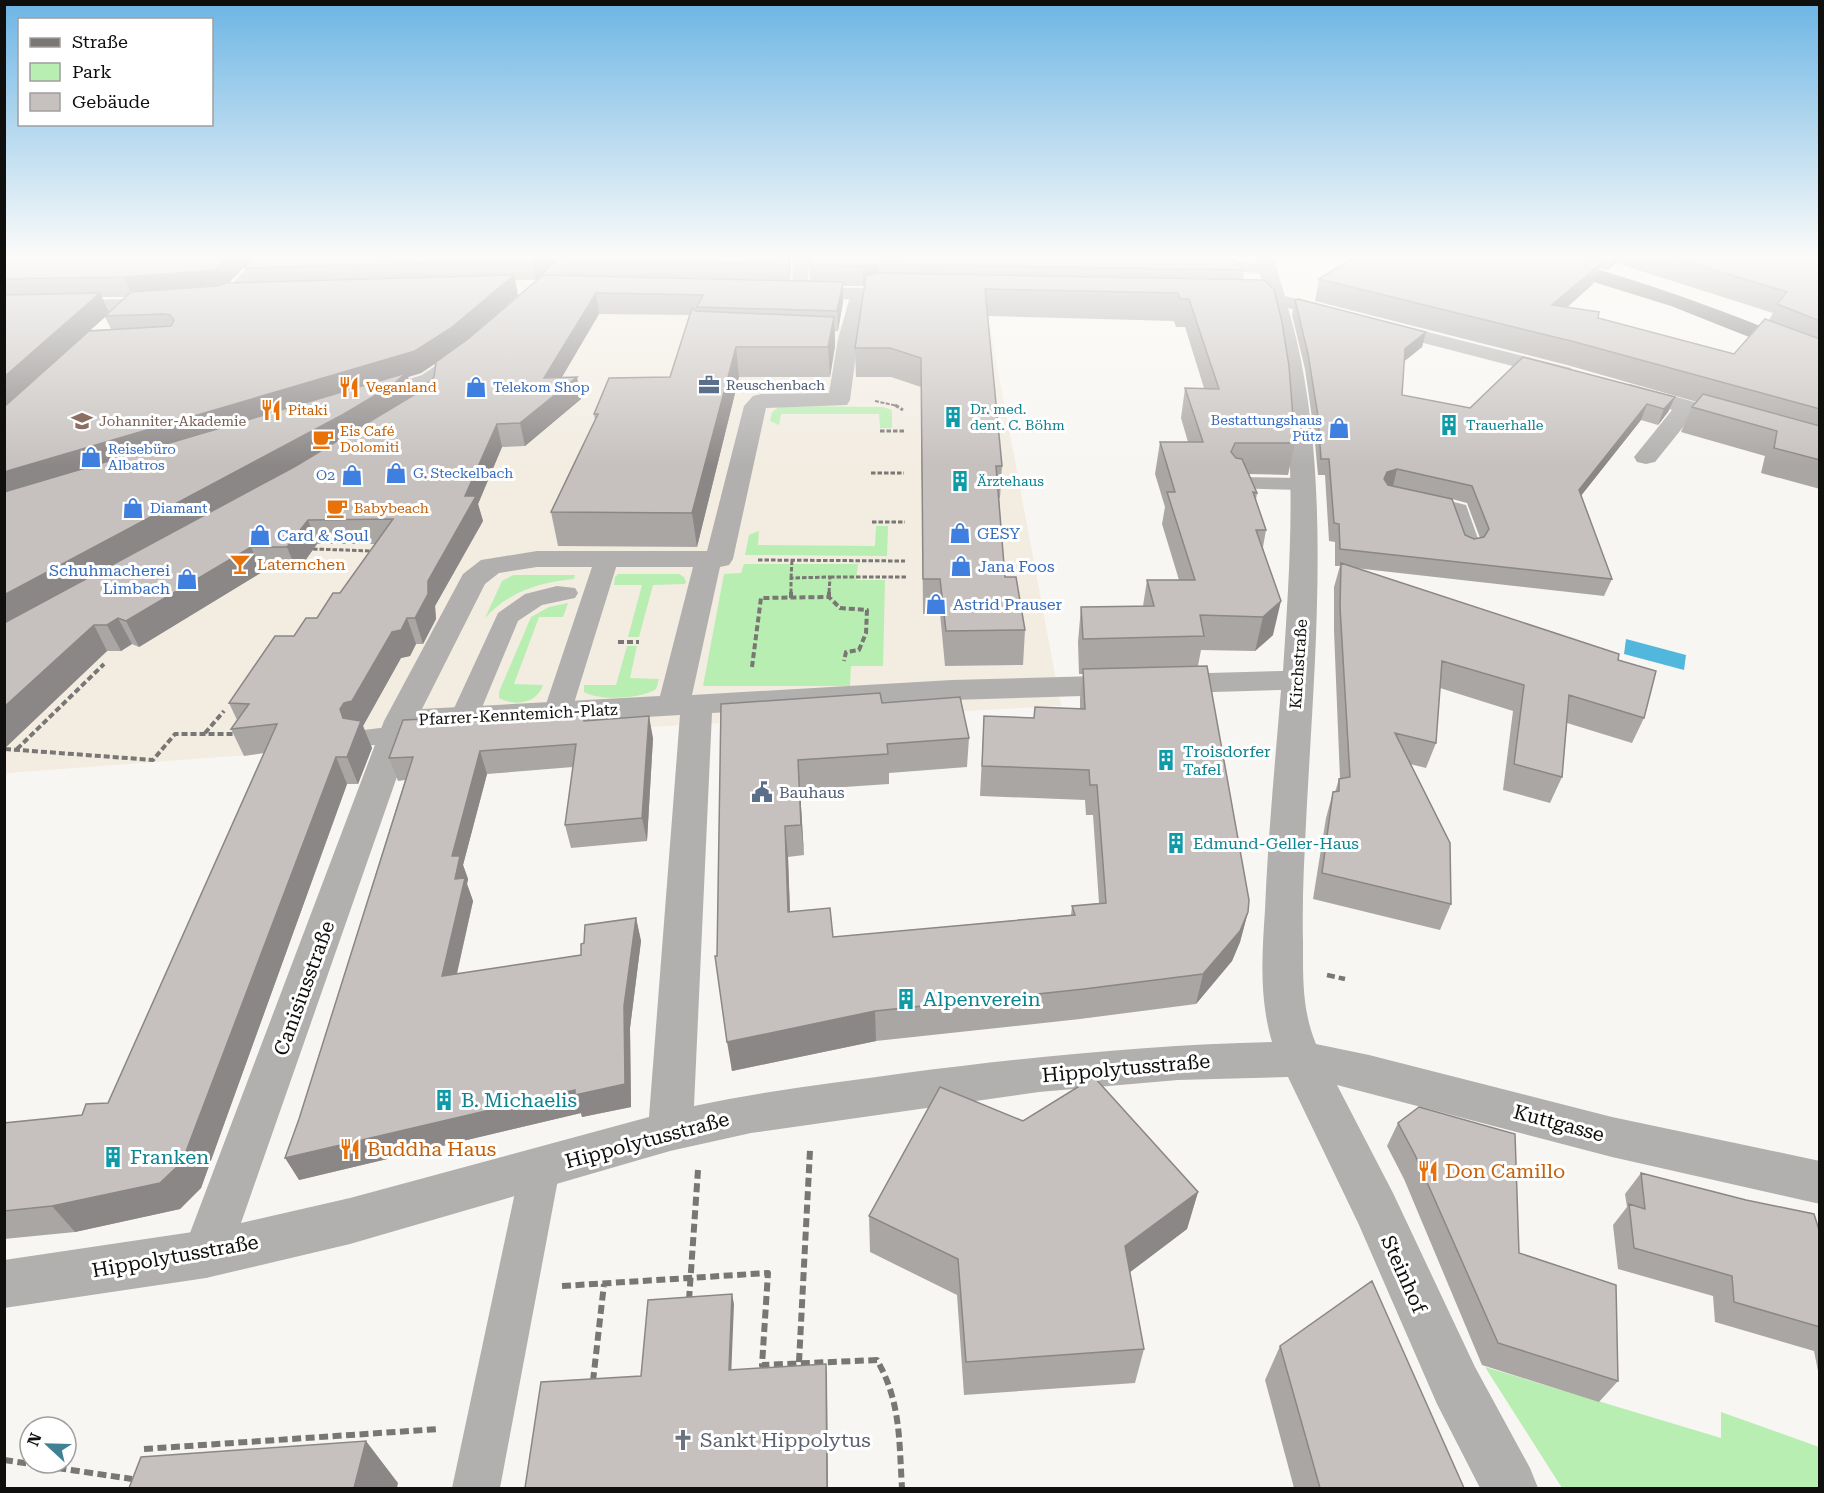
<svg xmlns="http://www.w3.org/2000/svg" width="1824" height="1493" viewBox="0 0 1824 1493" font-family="'Roboto Serif',serif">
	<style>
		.built { fill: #f2ece1 }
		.green { fill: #b8eeb1 }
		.water { fill: #52b7dd }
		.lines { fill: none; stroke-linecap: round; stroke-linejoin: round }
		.path-far4 { stroke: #787774; stroke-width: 2; stroke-dasharray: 4 1.5; stroke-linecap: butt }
		.path-far3 { stroke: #787774; stroke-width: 3; stroke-dasharray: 4.5 2; stroke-linecap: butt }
		.path-far2 { stroke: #787774; stroke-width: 4; stroke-dasharray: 6 3; stroke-linecap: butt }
		.path-far1 { stroke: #787774; stroke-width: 4.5; stroke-dasharray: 8 4; stroke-linecap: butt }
		.path { stroke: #787774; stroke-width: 6; stroke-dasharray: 9 4.5; stroke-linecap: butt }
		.service { fill: #b2b0af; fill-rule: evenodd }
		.pedestrian { fill: #b2b0af; fill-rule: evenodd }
		.minor { fill: #b2b0af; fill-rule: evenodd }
		.primary { fill: #7a7674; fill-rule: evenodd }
		.wall { fill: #aaa6a4; fill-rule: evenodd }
		.shaded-wall { fill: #8b8786 }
		.building { fill: #c6c1bf; stroke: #8b8786; stroke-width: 1.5; fill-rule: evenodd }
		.labels { text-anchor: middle; stroke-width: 6; stroke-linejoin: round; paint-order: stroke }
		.far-service-label { font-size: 14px; fill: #4e5e75; stroke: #fff; text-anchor: start }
		.far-food-label { font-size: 14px; fill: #c56008; stroke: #fff; text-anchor: start }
		.far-shop-label { font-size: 14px; fill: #366cbe; stroke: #fff; text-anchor: start }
		.far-culture-label { font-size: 14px; fill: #0d838f; stroke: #fff; text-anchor: start }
		.far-education-label { font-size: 14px; fill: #785e54; stroke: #fff; text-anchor: start }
		.shop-label { font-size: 16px; fill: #366cbe; stroke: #fff; text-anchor: start }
		.food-label { font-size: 16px; fill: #c56008; stroke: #fff; text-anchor: start }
		.street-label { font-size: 16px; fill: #0f0f0d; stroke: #fff }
		.culture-label { font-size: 16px; fill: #0d838f; stroke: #fff; text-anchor: start }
		.service-label { font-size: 16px; fill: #4e5e75; stroke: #fff; text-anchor: start }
		.near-street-label { font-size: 20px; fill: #0f0f0d; stroke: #fff }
		.near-culture-label { font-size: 20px; fill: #0d838f; stroke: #fff; text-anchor: start }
		.near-food-label { font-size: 20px; fill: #c56008; stroke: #fff; text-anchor: start }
		.near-worship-label { font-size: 20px; fill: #5b616d; stroke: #fff; text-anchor: start }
	</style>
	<rect width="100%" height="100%" fill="#f8f6f2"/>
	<!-- built -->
	<path class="built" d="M420 257H812L808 288H847L838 325 990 328 1061 706 550 732 9 773 5 777V399Z"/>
	<!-- green -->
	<path class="green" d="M780 406 883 407 892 410V428H880L879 414H781L779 425 770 421 772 412Z
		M876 526H888L887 556 745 555 749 535 759 531 758 545 875 546Z
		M744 564H858L856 580H885L883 666H851L850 686H703L724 574 741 573Z
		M618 574H679L684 577 686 582 685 584 653 585 639 637H628L642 585H614L615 577Z
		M513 575H575L574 579C540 582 508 592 485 618L502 581Z
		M568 603 563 617H539L514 684 543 685C537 703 516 707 499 698V692L531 617 549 607Z
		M627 646H637L630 678 659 679 656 689C642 699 598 701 584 692V685H616Z
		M1485 1367 1721 1438V1412L1819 1447V1488H1562Z"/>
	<!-- water -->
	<path class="water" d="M1626 639 1686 655 1684 670 1624 654Z"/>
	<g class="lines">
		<!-- path-far4 -->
		<path class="path-far4" d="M875 401 898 406"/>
		<!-- path-far3 -->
		<path class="path-far3" d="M895 405 903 410
			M880 431H904
			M871 473H904
			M872 522H905
			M313 549 373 551
			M758 560 905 561
			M830 577H906
			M791 578 792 560
			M791 593V578L830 577 829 593"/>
		<!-- path-far2 -->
		<path class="path-far2" d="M791 592V598
			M829 597V592
			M618 642H639
			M752 667 761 598 829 597 840 608 867 610 866 633 859 650 846 652 844 661
			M205 733 224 711
			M5 749 153 760 175 734H238
			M17 749 104 664"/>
		<!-- path-far1 -->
		<path class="path-far1" d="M1327 975 1345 979"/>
		<!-- path -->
		<path class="path" d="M562 1286 768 1273 762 1365 877 1360C901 1402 899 1441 902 1488
			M689 1300 698 1170
			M799 1362 810 1150
			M593 1381 604 1284
			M144 1449 439 1429
			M4 1460 132 1479"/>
		<!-- service -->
		<path class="service" d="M793 257H809L808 292 800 297 792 292Z
			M1208 257H1228L1236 261 1274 266 1276 269C1266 280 1218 268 1208 257Z
			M1238 477 1301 478 1309 479 1312 484 1309 489 1301 490 1230 488 1227 483 1230 478Z
			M1417 493 1466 505 1481 547 1477 552 1469 554 1461 552 1448 514 1409 505 1406 500 1409 495Z
			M606 554 614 556 618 561 571 713 567 719 557 722 547 719 543 713 594 561 598 556Z
			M557 586 575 588 578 593 575 598 542 605 518 621 478 717 474 723 464 726 454 723 450 717 498 613 525 594Z
			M396 726 406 729 410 735 406 741 366 746 356 743 352 737 356 731Z
			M540 1151 554 1156 560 1169 500 1488H452L520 1169 526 1156Z"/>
		<!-- pedestrian -->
		<path class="pedestrian" d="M565 257H585L528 309H514L511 305 514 301Z
			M797 286 861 288 868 290 871 294 868 298 861 300 790 296 788 292 790 288Z
			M469 346 476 348 479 352 476 356 438 385 368 407 360 405 357 400 360 395 422 375 462 348Z
			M206 1230 223 1237 230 1254 223 1271 206 1278 4 1308V1260Z"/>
		<!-- minor -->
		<path class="minor" d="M256 257H274L240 299 224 304 133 311 4 313V301L133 299 222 292 226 291Z
			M1255 257H1273L1285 296 1571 368 1574 373 1571 378 1563 379 1288 308C1335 465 1314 661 1306 823 1304 863 1302 902 1303 942 1303 978 1302 1010 1316 1044L1369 1055 1612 1117 1820 1161V1204L1612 1157 1337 1085 1393 1193 1475 1367 1530 1468 1538 1488H1480L1437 1404 1359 1225 1288 1077 1178 1080 1039 1092 751 1133 670 1151 350 1244 206 1278 189 1271 182 1254 384 721 463 574 481 560 537 551H707L744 406 753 396 761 394 829 393 838 339 851 293C869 284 896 283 916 288L918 292 916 296 871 298 867 300 858 339 850 400 847 405 766 408 733 559 729 565 720 567 692 695 952 680 1283 671C1291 550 1300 423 1268 305L1223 301 1220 297 1223 293H1265ZM537 567H693L660 696 422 709 485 584 499 573ZM1281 690C1275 763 1268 836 1265 910 1262 955 1259 998 1272 1042 1149 1045 1028 1057 905 1073 834 1083 764 1091 694 1106L712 713 952 700ZM680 715 649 1117 350 1198 241 1223 413 731Z
			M1630 384 1820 437V452L1692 416 1655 462 1646 464 1637 462 1634 457 1672 410 1622 396 1619 391 1622 386Z"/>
		<!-- primary -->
		<path class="primary" d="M1523 257C1559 255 1592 268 1626 278 1692 299 1756 323 1820 351V365L1671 306 1526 261Z"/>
	</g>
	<!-- wall -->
	<path class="wall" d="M4 257H254L228 283 250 282 245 268 254 257H791L790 280 810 281V257L1244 270 1243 279 1295 443 1288 475 1249 474 1257 493 1256 500 1266 530 1263 547 1273 635 1255 651 1201 650 1198 666 1248 912 1240 942 1232 961 1196 1004 1080 1019 876 1041 732 1071 717 956 721 704 882 703 969 738 967 767 889 773V784L800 790 804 855 788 857 790 912 833 937 1071 915 1072 906 1099 903 1093 815H1086L1085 800 980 796 984 716 1034 718 1035 707 1080 709V698L1083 674H1079L1078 642 1081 607 1143 606 1147 580H1179L1162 524 1165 507 1155 474 1160 442H1188L1181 418 1185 388H1204L1185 327H1176L1174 321 987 316 1002 466 1000 498H999L1005 577 1025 630 1023 665 945 666 940 613 923 614 921 387 891 377H856L855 348 865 286H843V302L838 331H835V346L830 377H739L697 547 558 546 551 512 595 420 594 414 670 377 690 315 599 314 562 377 581 399 525 446 502 447 478 504 483 521 435 606 436 619 423 644H416L410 656 401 658 363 726 372 748 358 784H347L201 1188 180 1209 75 1232 4 1239V1123L82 1115 108 1103 264 753 244 756 231 729 237 720 229 703 294 636 317 618 340 593 375 544H317L297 572H262L139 647 132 644 121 651H107L4 749ZM563 257 560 260 563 276 467 340 518 295 515 280H536ZM102 297H126L109 312ZM105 317 111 329 90 330ZM436 363 434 377 419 392 408 399 413 395 408 377 421 373Z
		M1354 257H1820V489L1761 473 1765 456 1681 432 1692 407 1697 402 1567 365 1315 301 1319 279ZM1616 263 1773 313 1769 320 1734 354 1598 318 1567 307 1593 284 1599 268 1608 270Z
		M1295 300 1426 332 1422 347 1404 361 1402 395 1470 408 1675 397 1668 412 1658 425 1641 420 1581 495 1612 579 1604 596 1355 568 1618 660 1644 718 1632 743 1567 723 1562 777 1550 803 1503 790 1513 711 1440 688 1436 743 1426 768 1410 764 1451 904 1440 930 1313 899 1326 818 1333 792H1335L1339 779H1340L1334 631V587L1340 566H1335V542L1329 541 1325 475H1318L1314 432 1305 369 1292 315ZM1452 499 1467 503 1480 538 1474 539 1465 535Z
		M584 712 586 721 653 738 647 841 571 848 565 825 573 767 487 774 463 865 468 879 467 884 473 901 457 974 581 955 584 943 636 918 641 941 630 1028 631 1107 582 1117 581 1113 299 1180V1119L405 780 398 781 389 758Z
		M1398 1123 1519 1253 1618 1381 1599 1402 1482 1365 1404 1179 1387 1146Z
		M1641 1173 1820 1233V1381L1814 1351 1715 1322 1713 1296 1618 1269 1613 1225 1627 1207 1625 1194Z
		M1198 1192 1187 1229 1130 1272 1144 1349 1135 1383 964 1395 957 1295 870 1252 869 1216Z
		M1280 1346 1464 1488H1294L1265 1380Z"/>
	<!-- shaded-wall -->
	<path class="shaded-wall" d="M228 257H254L222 290 133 297 124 277Z
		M536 257H564L536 280 532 260Z
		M789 257H791L790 284 789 264Z
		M1613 257H1618L1616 263 1608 270Z
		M1601 263 1593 284 1544 328 1552 305Z
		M879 264V284L863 286V266Z
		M514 275 518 295 457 349 421 373 408 377 413 395 398 408 352 437 4 628V472Z
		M843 282V302L838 331 837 311Z
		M100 293 109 313 105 316V317L4 409V377Z
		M596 293 599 314 549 399 577 377 581 399 525 446 520 423 544 378Z
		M834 317 835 346 830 377 828 347Z
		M1426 332 1422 347 1401 364 1405 349Z
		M736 347 739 377 697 547 692 513Z
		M1675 397 1668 412 1658 425 1664 409Z
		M1647 404 1641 420 1573 506 1579 490Z
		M497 424 502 447 478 504 483 521 435 606 436 619 423 644 415 618 428 581Z
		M1397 469 1393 486 1382 489 1384 479 1387 472Z
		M308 520 317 544 297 572 287 547Z
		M251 547 262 572 139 647 126 621Z
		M1281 601 1273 635 1255 651 1263 617Z
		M118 618 132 644 121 651 107 625Z
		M407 618 416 644 410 656 401 658 363 726 372 748 358 784 347 757 340 709 392 632Z
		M94 625 107 651 4 749V707Z
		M649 716 653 738 647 841 642 818Z
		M480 751 487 774 463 865 468 879 467 884 473 901 451 999 442 976 455 879 452 856Z
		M336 757 347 784 201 1188 180 1209 75 1232 52 1206Z
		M798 760 800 790 804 855 801 825Z
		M785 826 788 857 791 942 788 912Z
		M1248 912 1240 942 1232 961 1196 1004 1203 974Z
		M636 918 641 941 630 1028 631 1107 582 1117 581 1113 299 1180 285 1158 624 1006Z
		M875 1011 876 1041 732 1071 727 1042Z
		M1198 1192 1187 1229 1117 1282 1125 1246Z
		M732 1294 734 1304 731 1379 729 1370Z
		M826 1364 827 1373 828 1488H827Z
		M366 1441 398 1483 397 1488H354Z"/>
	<!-- building -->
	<path class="building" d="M4 257H228L214 270 124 277 4 279Z
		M254 257H536L532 260 245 268Z
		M564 257H789V264L560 260Z
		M810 257H1230L1244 270 879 264 863 266 809 265Z
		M1354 257H1581L1601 263 1552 305 1599 312 1598 318 1734 354 1765 319 1820 339V409L1575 342 1319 279Z
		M1671 257H1820V321L1777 304 1787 292Z
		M879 273 1264 280 1274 289 1282 322 1289 366 1295 443H1235L1231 452 1236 458 1242 459 1257 493 1253 492 1266 530H1256L1281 601 1263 617 1200 615 1204 636 1083 639 1081 607 1154 606 1147 580H1195L1167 492H1175L1160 442H1203L1185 388 1219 389 1189 299H1180L1178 293 985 289 1002 466H996L1005 577H1016L1025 630 946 631 940 579H923L921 358 890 348H855L866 276Z
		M514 275 451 328 415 351 4 472V407L89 331 171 326 174 320 170 315 164 314 105 316 131 292 217 286 227 283Z
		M543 275 843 282 837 311 697 307 703 295 596 293 544 378 577 377 520 423 497 424 465 496H476L428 581V594L415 618H407L401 630 392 632 352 701 344 703 340 709 343 718 361 721 347 757H336L182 1162 160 1183 52 1206 4 1211V1123L82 1115 86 1104 108 1103 277 724 231 729 249 704 229 703 275 636H294L306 618H317L333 593H340L393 519 308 520 287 547H251L126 621 118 618 107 625H94L4 707V623L294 467 419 392 434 377 436 362 468 339Z
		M100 293 4 377V295Z
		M1298 299 1426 332 1405 349 1402 395 1470 408 1523 357 1675 397 1664 409 1647 404 1579 490 1612 579 1340 549 1339 524 1334 523 1329 459H1321L1318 416 1308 354 1295 300ZM1397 469 1472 486 1489 529 1484 537 1474 539 1465 535 1452 499 1388 485 1384 479 1387 472Z
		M692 308 696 311 834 317 828 347H736L692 513 551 512 598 414H594L609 378 670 377Z
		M406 373 391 386 344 414 4 595V492Z
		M1703 394 1820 426V460L1774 448 1777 431 1692 407Z
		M1341 563 1619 654 1618 660 1656 671 1644 718 1569 695 1562 777 1514 764 1524 685 1442 661 1436 743 1395 733 1450 843 1451 904 1322 873 1333 792 1339 791V779L1350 777 1340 607Z
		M1207 666 1249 900 1248 912 1240 931 1203 974 1084 989 875 1011 727 1042 715 956H717L721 704 880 693 882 703 960 697 969 738 887 744 888 754 798 760 801 825 785 826 788 912 830 908 833 937 1075 915 1072 906 1106 903 1097 785H1090L1089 770 982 766 984 716 1034 718 1035 707 1085 709 1083 669Z
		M584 712V721L649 716 642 818 565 825 576 744 480 751 452 856H460L455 879 465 878 442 976 581 955V944L584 943 585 925 636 918 624 1006 625 1084 575 1095V1090L285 1158 299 1119 413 757 389 758 403 720Z
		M1094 1077 1198 1192 1125 1246 1144 1349 966 1362 958 1259 869 1216 940 1087 1023 1121Z
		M1419 1107 1515 1134 1519 1253 1616 1285 1618 1381 1498 1343 1415 1155 1398 1123Z
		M1641 1173 1746 1200 1814 1214 1820 1233V1327L1734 1302 1732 1276 1634 1248 1629 1204 1645 1209Z
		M1372 1281 1464 1488H1320L1280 1346Z
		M732 1294 729 1370 826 1364 827 1488H525L541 1382 641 1376 648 1300Z
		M366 1441 354 1488H129L141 1457Z"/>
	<!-- sky -->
	<linearGradient id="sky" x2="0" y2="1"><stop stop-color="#6cb5e4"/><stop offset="0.55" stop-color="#fcfbf9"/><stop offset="1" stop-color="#fcfbf9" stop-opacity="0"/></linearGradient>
	<rect width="1824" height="466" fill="url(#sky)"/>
	<!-- icons -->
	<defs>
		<symbol id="office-bare" viewBox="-9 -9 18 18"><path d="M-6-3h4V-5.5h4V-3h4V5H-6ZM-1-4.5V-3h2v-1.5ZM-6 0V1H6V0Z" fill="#5c6f8a" stroke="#fff" stroke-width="2.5" paint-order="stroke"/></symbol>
		<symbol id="restaurant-bare" viewBox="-9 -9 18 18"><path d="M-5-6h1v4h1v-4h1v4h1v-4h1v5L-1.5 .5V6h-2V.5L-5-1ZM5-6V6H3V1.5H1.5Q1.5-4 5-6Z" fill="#e8710a" stroke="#fff" stroke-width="2.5" paint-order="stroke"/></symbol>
		<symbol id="shop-bare" viewBox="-9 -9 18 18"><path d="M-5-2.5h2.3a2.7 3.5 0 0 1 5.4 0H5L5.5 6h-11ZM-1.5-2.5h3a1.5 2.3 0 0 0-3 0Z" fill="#3f7fe0" stroke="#fff" stroke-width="2.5" paint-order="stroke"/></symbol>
		<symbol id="building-bare" viewBox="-9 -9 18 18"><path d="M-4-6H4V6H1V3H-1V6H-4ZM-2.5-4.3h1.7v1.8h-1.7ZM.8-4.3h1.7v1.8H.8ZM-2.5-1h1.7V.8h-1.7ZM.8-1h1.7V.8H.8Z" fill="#0f9aa8" stroke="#fff" stroke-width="2.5" paint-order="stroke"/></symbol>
		<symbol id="school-bare" viewBox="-9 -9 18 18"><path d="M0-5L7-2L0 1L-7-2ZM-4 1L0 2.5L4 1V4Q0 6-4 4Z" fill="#8d6e63" stroke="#fff" stroke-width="2.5" paint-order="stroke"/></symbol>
		<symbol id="cafe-bare" viewBox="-9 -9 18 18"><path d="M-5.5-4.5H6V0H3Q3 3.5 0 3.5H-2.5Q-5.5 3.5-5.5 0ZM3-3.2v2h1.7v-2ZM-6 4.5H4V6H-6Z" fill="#e8710a" stroke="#fff" stroke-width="2.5" paint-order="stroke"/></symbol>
		<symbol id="bar-bare" viewBox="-9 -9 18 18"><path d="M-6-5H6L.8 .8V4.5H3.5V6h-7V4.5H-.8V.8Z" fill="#e8710a" stroke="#fff" stroke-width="2.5" paint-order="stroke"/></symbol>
		<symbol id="civic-bare" viewBox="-9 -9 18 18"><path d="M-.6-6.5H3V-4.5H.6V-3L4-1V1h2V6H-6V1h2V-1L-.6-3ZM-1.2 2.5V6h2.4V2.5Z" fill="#5c6f8a" stroke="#fff" stroke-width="2.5" paint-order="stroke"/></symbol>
		<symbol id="church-bare" viewBox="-9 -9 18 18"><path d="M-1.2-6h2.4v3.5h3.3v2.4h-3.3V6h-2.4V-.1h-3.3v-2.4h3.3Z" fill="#6b7280" stroke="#fff" stroke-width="2.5" paint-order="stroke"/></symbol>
	</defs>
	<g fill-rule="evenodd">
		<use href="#office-bare" x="694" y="370" width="30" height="30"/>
		<use href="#restaurant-bare" x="334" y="372" width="30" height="30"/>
		<use href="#shop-bare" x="461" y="372" width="30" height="30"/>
		<use href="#restaurant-bare" x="256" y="395" width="30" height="30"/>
		<use href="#building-bare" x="938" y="402" width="30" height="30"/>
		<use href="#school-bare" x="67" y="406" width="30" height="30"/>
		<use href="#building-bare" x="1434" y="410" width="30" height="30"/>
		<use href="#shop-bare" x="1324" y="413" width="30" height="30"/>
		<use href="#cafe-bare" x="308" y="424" width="30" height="30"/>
		<use href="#shop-bare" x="76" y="442" width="30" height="30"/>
		<use href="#shop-bare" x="381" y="458" width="30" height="30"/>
		<use href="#shop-bare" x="337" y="460" width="30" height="30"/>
		<use href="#building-bare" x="945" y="466" width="30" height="30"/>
		<use href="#shop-bare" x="118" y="493" width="30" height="30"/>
		<use href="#cafe-bare" x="322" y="493" width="30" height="30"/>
		<use href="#shop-bare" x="945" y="518" width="30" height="30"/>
		<use href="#shop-bare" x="245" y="520" width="30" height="30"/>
		<use href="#bar-bare" x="225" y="549" width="30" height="30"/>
		<use href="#shop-bare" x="946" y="551" width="30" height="30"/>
		<use href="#shop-bare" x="172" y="564" width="30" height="30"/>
		<use href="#shop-bare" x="921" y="589" width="30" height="30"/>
		<use href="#building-bare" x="1151" y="745" width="30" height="30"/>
		<use href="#civic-bare" x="747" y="777" width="30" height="30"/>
		<use href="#building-bare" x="1161" y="828" width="30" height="30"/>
		<use href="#building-bare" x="891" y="984" width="30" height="30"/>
		<use href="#building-bare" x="429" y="1085" width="30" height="30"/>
		<use href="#restaurant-bare" x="335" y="1134" width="30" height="30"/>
		<use href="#building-bare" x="98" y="1142" width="30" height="30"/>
		<use href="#restaurant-bare" x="1413" y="1156" width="30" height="30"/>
		<use href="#church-bare" x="668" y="1425" width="30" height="30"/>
	</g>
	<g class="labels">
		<!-- far-service labels -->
		<g class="far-service-label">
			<text x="726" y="390">Reuschenbach</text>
		</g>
		<!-- far-food labels -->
		<g class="far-food-label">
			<text x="366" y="392">Veganland</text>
			<text x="288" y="415">Pitaki</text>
			<text x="340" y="436">Eis Café<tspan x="340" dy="16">Dolomiti</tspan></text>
			<text x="354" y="513">Babybeach</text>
		</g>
		<!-- far-shop labels -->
		<g class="far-shop-label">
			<text x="493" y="392">Telekom Shop</text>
			<text x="1322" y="425" text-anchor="end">Bestattungshaus<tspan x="1322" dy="16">Pütz</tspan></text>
			<text x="108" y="454">Reisebüro<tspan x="108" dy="16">Albatros</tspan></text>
			<text x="413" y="478">G. Steckelbach</text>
			<text x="335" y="480" text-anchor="end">O2</text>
			<text x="150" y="513">Diamant</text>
		</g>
		<!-- far-culture labels -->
		<g class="far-culture-label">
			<text x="970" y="414">Dr. med.<tspan x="970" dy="16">dent. C. Böhm</tspan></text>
			<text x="1466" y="430">Trauerhalle</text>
			<text x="977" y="486">Ärztehaus</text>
		</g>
		<!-- far-education labels -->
		<g class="far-education-label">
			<text x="99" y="426">Johanniter-Akademie</text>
		</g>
		<!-- shop labels -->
		<g class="shop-label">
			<text x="977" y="539">GESY</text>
			<text x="277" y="541">Card &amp; Soul</text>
			<text x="978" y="572">Jana Foos</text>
			<text x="170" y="576" text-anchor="end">Schuhmacherei<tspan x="170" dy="18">Limbach</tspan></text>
			<text x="953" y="610">Astrid Prauser</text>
		</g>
		<!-- food labels -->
		<g class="food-label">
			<text x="257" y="570">Laternchen</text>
		</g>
		<!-- street labels -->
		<g class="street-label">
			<text transform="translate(1298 664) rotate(-86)" y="6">Kirchstraße</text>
			<text transform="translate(518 714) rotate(-3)" y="6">Pfarrer-Kenntemich-Platz</text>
		</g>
		<!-- culture labels -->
		<g class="culture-label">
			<text x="1183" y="757">Troisdorfer<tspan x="1183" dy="18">Tafel</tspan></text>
			<text x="1193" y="849">Edmund-Geller-Haus</text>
		</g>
		<!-- service labels -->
		<g class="service-label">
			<text x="779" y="798">Bauhaus</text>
		</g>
		<!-- near-street labels -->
		<g class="near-street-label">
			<text transform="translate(304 988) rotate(-70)" y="7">Canisiusstraße</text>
			<text transform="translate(1126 1068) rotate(-5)" y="7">Hippolytusstraße</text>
			<text transform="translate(1559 1123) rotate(15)" y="7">Kuttgasse</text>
			<text transform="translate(647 1140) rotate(-15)" y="7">Hippolytusstraße</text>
			<text transform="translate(175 1256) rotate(-10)" y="7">Hippolytusstraße</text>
			<text transform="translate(1404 1274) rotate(66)" y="7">Steinhof</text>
		</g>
		<!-- near-culture labels -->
		<g class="near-culture-label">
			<text x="923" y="1006">Alpenverein</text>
			<text x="461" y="1107">B. Michaelis</text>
			<text x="130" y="1164">Franken</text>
		</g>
		<!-- near-food labels -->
		<g class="near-food-label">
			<text x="367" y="1156">Buddha Haus</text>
			<text x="1445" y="1178">Don Camillo</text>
		</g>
		<!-- near-worship labels -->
		<g class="near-worship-label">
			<text x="700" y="1447">Sankt Hippolytus</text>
		</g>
	</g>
	<!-- border -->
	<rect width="1824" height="1493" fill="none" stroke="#0f0f0d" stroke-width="12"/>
	<!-- legend -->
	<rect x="18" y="18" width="195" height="108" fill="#ffffff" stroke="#9f9f9e" stroke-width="1.5"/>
	<rect x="30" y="38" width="30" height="9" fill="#7a7674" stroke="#9f9f9e" stroke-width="1.5"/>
	<text x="72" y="48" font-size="18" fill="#0f0f0d">Straße</text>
	<rect x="30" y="63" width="30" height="18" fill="#b8eeb1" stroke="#9f9f9e" stroke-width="1.5"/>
	<text x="72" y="78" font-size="18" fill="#0f0f0d">Park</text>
	<rect x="30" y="93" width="30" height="18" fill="#c6c1bf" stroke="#9f9f9e" stroke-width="1.5"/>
	<text x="72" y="108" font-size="18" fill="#0f0f0d">Gebäude</text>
	<!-- north arrow -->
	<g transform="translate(48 1445) rotate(292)"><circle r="28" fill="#ffffff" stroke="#9f9f9e" stroke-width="1.5"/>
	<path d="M0-4.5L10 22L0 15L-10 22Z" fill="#408194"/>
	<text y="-9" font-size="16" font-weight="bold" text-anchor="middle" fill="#0f0f0d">N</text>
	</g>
</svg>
